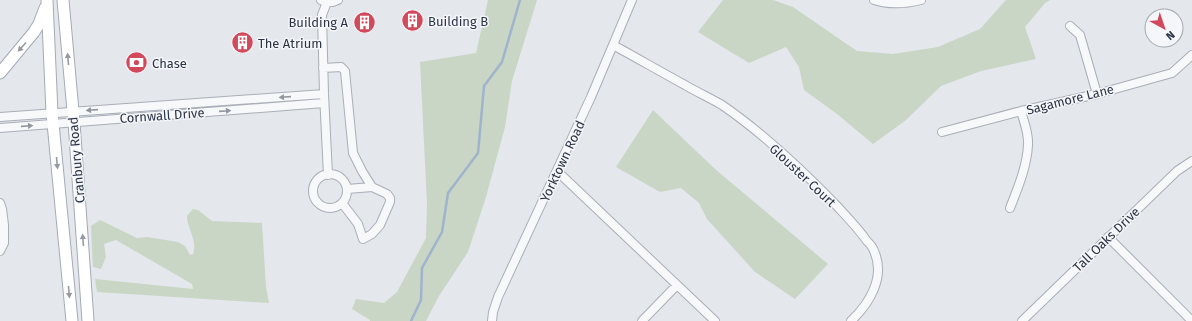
<svg xmlns="http://www.w3.org/2000/svg" width="1192" height="321" viewBox="0 0 1192 321" font-family="'Fira Sans',sans-serif">
	<style>
		.green { fill: #c9d6c5 }
		.lines { fill: none; stroke-linecap: round; stroke-linejoin: round }
		.stream { stroke: #9fb4cc; stroke-width: 2.5 }
		.minor-casing { stroke: #a9aeb7; stroke-width: 10 }
		.major-casing { stroke: #a3abb8; stroke-width: 13 }
		.minor { stroke: #f7f8fa; stroke-width: 8 }
		.major { stroke: #fff; stroke-width: 11 }
		.oneway { fill: #959aa2 }
		.oneway2 { fill: #9196a0 }
		.labels { text-anchor: middle; stroke-width: 3; stroke-linejoin: round; paint-order: stroke }
		.poi-label { font-size: 13px; fill: #2b3445; stroke: #f4f6f9; text-anchor: start }
		.street-label { font-size: 13px; fill: #2b3445; stroke: #f4f6f9 }
	</style>
	<rect width="100%" height="100%" fill="#e4e7ec"/>
	<!-- green -->
	<path class="green" d="M488 0H537L512 81 505 127 486 197 468 252 439 296 426 321H370V320L352 309 356 299 384 303 397 292 426 238 427 204 420 62 476 53Z
		M723 0H773L793 7 857 51 893 54 938 47 980 29 1006 0H1050L1045 3 1025 27 1036 59 981 71 941 86 906 120 873 144 837 114 804 90 799 67 786 47 749 63 698 32Z
		M653 110 715 169 828 264 795 299 755 272 707 219 699 203 681 188 660 192 616 167Z
		M193 209 198 210 212 221 262 223 266 287 269 303 97 292 95 279 193 289 192 284 116 240 104 244 106 257 101 269 93 267 91 226 100 220 137 238 147 237 178 242 185 246 190 255 193 254C198 240 187 229 187 216Z"/>
	<g class="lines">
		<!-- stream -->
		<path class="stream" d="M411 321 421 300 422 268 442 232 448 193 478 153 484 86 502 62 520 0"/>
		<defs>
			<path id="minor" d="M321 0C326 3 332 3 338 0
				M874 0C889 5 905 4 921 0
				M327 2 322 15 324 94 328 175
				M1070 26 1080 35 1097 94
				M613 45C637 58 661 72 685 85 697 92 710 98 722 105 763 133 801 169 836 205 847 217 858 228 867 241 870 244 873 247 874 251 886 277 869 304 851 321
				M323 68 341 67 345 71 353 153 362 171 372 187 387 194 390 198V202L380 225 372 234 363 239 358 224 342 203
				M0 117 324 94
				M0 128 324 103
				M942 132 1021 111 1097 94 1172 73 1192 55
				M557 171 715 321
				M313 191a17 17 0 1 1 34 0a17 17 0 1 1-34 0Z
				M347 189 372 187
				M0 203 2 209 4 225H0
				M1010 208C1018 188 1027 166 1028 145 1029 134 1024 122 1021 111
				M1108 237 1192 321
				M0 251 4 243V225
				M492 321 493 312 498 297 591 97 632 0
				M642 321 677 285
				M1022 321 1177 171 1192 161"/>
			<path id="major" d="M47 0 52 113 72 321
				M63 0 74 122 88 321
				M0 73 34 32 39 24 45 8"/>
		</defs>
		<!-- minor casing -->
		<use href="#minor" class="minor-casing"/>
		<!-- major casing -->
		<use href="#major" class="major-casing"/>
		<!-- minor -->
		<use href="#minor" class="minor"/>
		<!-- major -->
		<use href="#major" class="major"/>
	</g>
	<!-- one-way arrows -->
	<defs><path id="oneway-solid" d="M-6-.8H1V-3.2L6.5 0L1 3.2V.8H-6Z"/></defs>
	<g class="oneway">
		<use href="#oneway-solid" transform="translate(22 47) rotate(132)"/>
		<use href="#oneway-solid" transform="translate(68 59) rotate(-95)"/>
		<use href="#oneway-solid" transform="translate(57 163) rotate(85)"/>
		<use href="#oneway-solid" transform="translate(83 240) rotate(-94)"/>
		<use href="#oneway-solid" transform="translate(69 292) rotate(85)"/>
	</g>
	<g class="oneway2">
		<use href="#oneway-solid" transform="translate(285 97) rotate(176)"/>
		<use href="#oneway-solid" transform="translate(92 110) rotate(176)"/>
		<use href="#oneway-solid" transform="translate(225 111) rotate(-4)"/>
		<use href="#oneway-solid" transform="translate(27 126) rotate(-4)"/>
	</g>
	<!-- icons -->
	<defs>
		<symbol id="building-disc" viewBox="-11 -11 22 22"><circle r="9.5" fill="#d1495b" stroke="#f4f6f9"/><path d="M-4-6H4V6H1V3H-1V6H-4ZM-2.5-4.3h1.7v1.8h-1.7ZM.8-4.3h1.7v1.8H.8ZM-2.5-1h1.7V.8h-1.7ZM.8-1h1.7V.8H.8Z" fill="#fff"/></symbol>
		<symbol id="bank-disc" viewBox="-11 -11 22 22"><circle r="9.5" fill="#d1495b" stroke="#f4f6f9"/><path d="M-6-4H6V4H-6ZM0-2.3a2.3 2.3 0 1 0 0 4.6a2.3 2.3 0 1 0 0-4.6Z" fill="#fff"/></symbol>
	</defs>
	<g fill-rule="evenodd">
		<use href="#building-disc" x="400" y="8" width="25" height="25"/>
		<use href="#building-disc" x="352" y="10" width="25" height="25"/>
		<use href="#building-disc" x="230" y="30" width="25" height="25"/>
		<use href="#bank-disc" x="124" y="50" width="25" height="25"/>
	</g>
	<g class="labels">
		<!-- poi labels -->
		<g class="poi-label">
			<text x="428" y="26">Building B</text>
			<text x="348" y="27" text-anchor="end">Building A</text>
			<text x="258" y="48">The Atrium</text>
			<text x="152" y="68">Chase</text>
		</g>
		<!-- street labels -->
		<g class="street-label">
			<text transform="translate(1070 99) rotate(-14)" y="5">Sagamore Lane</text>
			<text transform="translate(162 115) rotate(-4)" y="5">Cornwall Drive</text>
			<text transform="translate(76 160) rotate(-95)" y="5">Cranbury Road</text>
			<text transform="translate(562 161) rotate(-65)" y="5">Yorktown Road</text>
			<text transform="translate(803 175) rotate(43)" y="5">Glouster Court</text>
			<text transform="translate(1106 239) rotate(-44)" y="5">Tall Oaks Drive</text>
		</g>
	</g>
	<!-- north arrow -->
	<g transform="translate(1164 28) rotate(140)"><circle r="19" fill="#f4f6f9" stroke="#a4a8b1"/>
	<path d="M0-3L7 15L0 10L-7 15Z" fill="#d1495b"/>
	<text y="-6" font-size="11" font-weight="bold" text-anchor="middle" fill="#2b3445">N</text>
	</g>
</svg>
